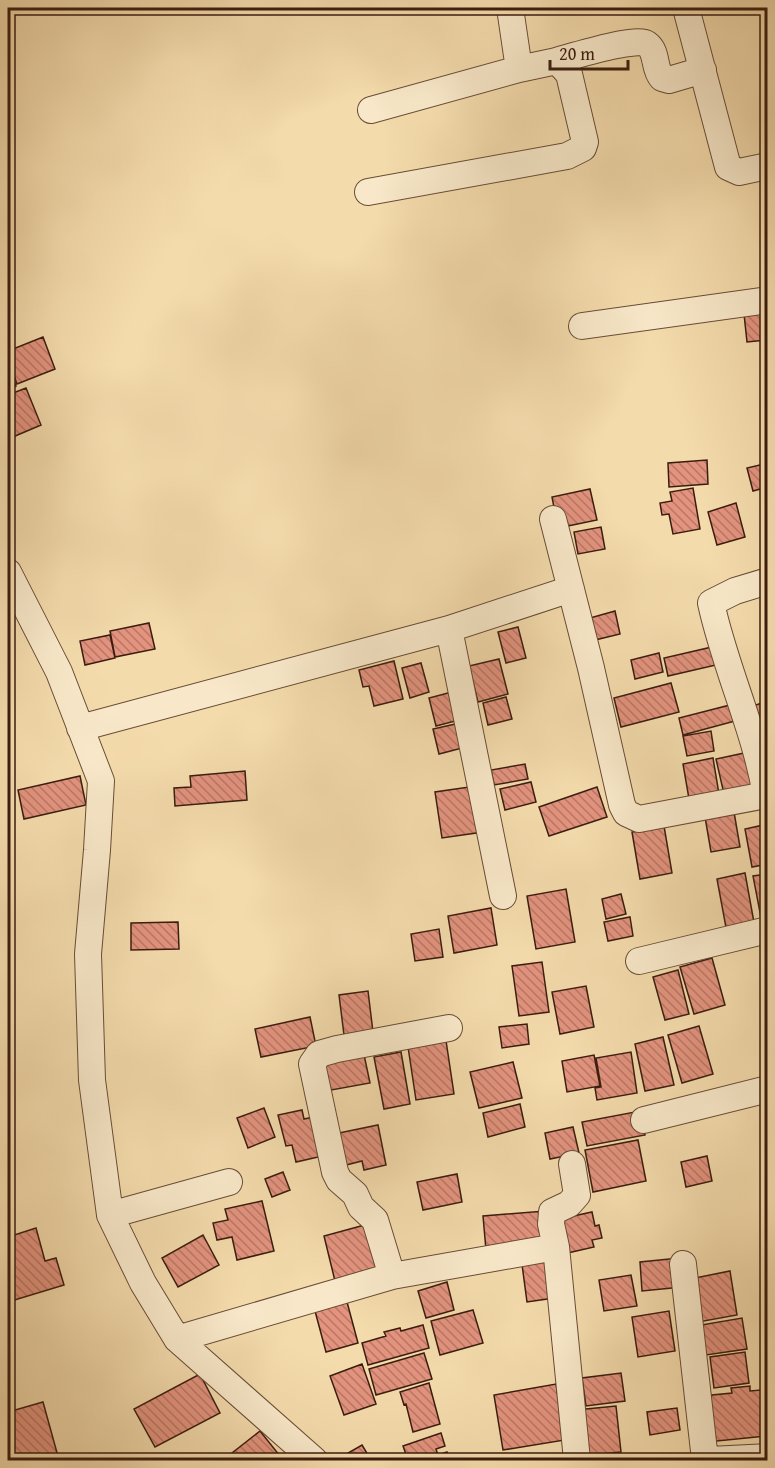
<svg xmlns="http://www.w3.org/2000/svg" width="775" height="1468" viewBox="0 0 775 1468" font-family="'Gentium Book Plus',serif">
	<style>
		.building { fill: url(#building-back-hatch); stroke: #3a1d0f; stroke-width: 1.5 }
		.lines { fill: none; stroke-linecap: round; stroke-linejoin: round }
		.street-casing { stroke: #684c36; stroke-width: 28 }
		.street { stroke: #f8e8c9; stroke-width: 26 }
	</style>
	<defs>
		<pattern id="building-back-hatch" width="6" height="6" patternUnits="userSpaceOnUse" patternTransform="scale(1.5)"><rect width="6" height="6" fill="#e3937e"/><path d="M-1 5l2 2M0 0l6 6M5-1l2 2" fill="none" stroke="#b97766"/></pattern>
	</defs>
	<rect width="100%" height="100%" fill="#f4dbac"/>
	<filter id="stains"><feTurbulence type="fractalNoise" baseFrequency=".00333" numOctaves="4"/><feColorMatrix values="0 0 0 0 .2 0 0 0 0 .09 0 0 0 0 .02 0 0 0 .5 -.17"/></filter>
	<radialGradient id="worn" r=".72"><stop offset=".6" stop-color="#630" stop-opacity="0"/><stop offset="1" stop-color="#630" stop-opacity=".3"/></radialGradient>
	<!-- building -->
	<path class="building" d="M763 312 766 340 747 342 744 314Z
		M43 337 55 369 17 384 8 359V351Z
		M8 365 16 386 8 389Z
		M26 388 41 425 8 439V395Z
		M707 460 708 484 669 487 668 463Z
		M764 464 768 487 753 491 747 468Z
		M693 488 700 529 673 534 669 514 662 515 660 503 672 501 670 492Z
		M590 489 597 520 558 528 552 497Z
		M736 503 745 537 717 545 708 512Z
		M601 527 605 549 578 554 574 532Z
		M615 611 620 634 595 640 590 618Z
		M149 623 155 649 115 657 110 631Z
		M518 627 526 658 506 663 498 632Z
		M110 635 115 658 85 665 80 641Z
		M712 647 716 665 668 676 664 658Z
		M659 653 663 672 635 679 631 660Z
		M499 659 508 694 478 702 469 666Z
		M394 661 403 699 374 706 369 686 363 687 359 670Z
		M421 663 429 692 410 698 402 668Z
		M671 683 679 712 621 727 614 698Z
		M452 692 459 720 436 726 429 698Z
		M506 697 512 719 488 725 483 703Z
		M768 701V749L747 708Z
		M730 705 735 721 683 735 679 718Z
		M460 723 466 747 439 754 433 729Z
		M711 731 714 751 687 756 683 736Z
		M749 752 756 787 724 794 716 759Z
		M713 758 719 794 689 799 683 764Z
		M525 764 528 779 494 785 491 770Z
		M245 771 247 800 175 806 174 788 191 787 190 776Z
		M80 776 86 805 24 819 18 790Z
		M531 782 536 802 505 810 500 789Z
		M476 786 483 832 442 838 435 792Z
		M597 787 607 817 549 836 539 807Z
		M734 812 740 847 711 852 705 817Z
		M768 824V864L752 867 745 829Z
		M664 826 672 873 640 879 632 832Z
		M745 873 755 928 727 933 717 879Z
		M768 874V922L762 923 753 876Z
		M566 889 575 942 536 949 527 896Z
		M621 894 626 914 606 919 602 899Z
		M491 908 497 945 454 953 448 916Z
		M630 917 633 936 608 941 604 922Z
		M178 922 179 949 131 950V923Z
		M439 929 443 957 415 961 411 934Z
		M712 958 725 1005 694 1014 680 967Z
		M542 962 549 1012 519 1016 512 966Z
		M678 970 689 1014 665 1020 653 977Z
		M586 986 594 1027 560 1034 552 992Z
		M368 991 373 1032 344 1035 339 995Z
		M310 1017 316 1046 261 1057 255 1029Z
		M527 1024 529 1044 502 1048 499 1027Z
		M699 1026 713 1074 682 1083 668 1035Z
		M445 1034 454 1094 416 1100 407 1040Z
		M663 1037 674 1085 645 1091 635 1044Z
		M363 1050 370 1083 326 1091 320 1058Z
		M401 1052 410 1104 384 1109 374 1057Z
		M631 1052 637 1093 597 1100 595 1088 601 1087 596 1058Z
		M594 1055 600 1086 567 1092 562 1061Z
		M513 1062 522 1098 479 1108 470 1072Z
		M520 1104 525 1127 488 1137 483 1113Z
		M264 1108 275 1137 248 1148 237 1118Z
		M302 1110 304 1119 318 1116 327 1155 296 1162 292 1145 286 1146 278 1115Z
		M640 1111 645 1135 587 1146 582 1122Z
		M378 1125 386 1165 364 1170 362 1161 346 1165 334 1134Z
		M573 1127 579 1153 550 1159 545 1133Z
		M638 1140 646 1181 593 1192 585 1150Z
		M707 1156 712 1181 686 1187 681 1162Z
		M283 1172 290 1190 272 1197 265 1179Z
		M457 1174 462 1202 423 1210 417 1182Z
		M262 1201 274 1251 237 1260 232 1237 217 1240 213 1223 228 1220 225 1209Z
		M545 1211 548 1245 486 1250 483 1216Z
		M592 1212 595 1226 599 1225 602 1238 592 1240 594 1247 563 1254 555 1220Z
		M372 1223 383 1269 335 1281 324 1236Z
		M36 1228 45 1261 56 1258 64 1285 8 1302V1237Z
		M203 1235 219 1265 178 1287 162 1258Z
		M548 1253 554 1298 527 1302 521 1257Z
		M679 1258 682 1287 642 1291 640 1262Z
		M730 1271 737 1315 693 1323 685 1280Z
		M631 1275 637 1306 604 1311 599 1280Z
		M447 1282 454 1310 426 1318 418 1291Z
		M347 1302 358 1343 326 1352 315 1311Z
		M473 1310 483 1343 440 1355 431 1321Z
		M669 1311 675 1351 638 1357 632 1317Z
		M742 1318 747 1349 706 1355 701 1325Z
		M423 1325 429 1348 368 1365 362 1343 386 1336 384 1332 400 1328 401 1331Z
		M745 1352 749 1383 714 1388 710 1357Z
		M424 1353 432 1379 376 1395 369 1369Z
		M362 1364 376 1404 344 1415 330 1376Z
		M621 1373 625 1401 586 1406 582 1378Z
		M200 1374 220 1413 155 1447 134 1409Z
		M429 1383 440 1424 413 1432 406 1404 404 1405 400 1392Z
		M556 1384 565 1440 503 1450 494 1395Z
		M750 1386V1391L761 1390 766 1436 707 1442 702 1396 732 1393 731 1388Z
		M43 1402 59 1460H8V1412Z
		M616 1406 621 1452 581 1456 576 1410Z
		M677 1408 680 1430 650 1435 647 1412Z
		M260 1431 280 1456 274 1460H229L227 1457Z
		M441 1433 445 1446 436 1449 438 1455 447 1452 450 1460H408L403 1446Z
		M362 1445 371 1460H336Z"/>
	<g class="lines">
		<defs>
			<path id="street" d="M510 8 519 69
				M686 8 728 167 739 172 768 166
				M552 62C568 58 636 36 647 44 658 52 653 68 662 78L669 80 703 70
				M368 192 567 156 583 148 585 142 569 74 559 63 552 62 519 69 371 110
				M582 326 768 300
				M553 519 591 668 622 805 626 813 639 819 766 795
				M8 572 59 672 101 781 97 850 88 954 92 1080 110 1215 143 1283 177 1339 314 1460
				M768 581 735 591 711 603C725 668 755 729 766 795H768
				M449 629 503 896
				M80 728 449 629 571 589
				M639 961 768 930
				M644 1120 768 1089
				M572 1164 577 1195 569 1204 552 1212 551 1224 556 1247 577 1460
				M110 1215 229 1182
				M683 1264 705 1460
				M392 1276 375 1220 361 1207 355 1194 339 1180 335 1172 312 1064 319 1054 337 1049 449 1028
				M177 1339 392 1276 556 1247
				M710 1460 768 1457"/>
		</defs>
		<!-- street casing -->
		<use href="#street" class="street-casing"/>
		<!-- street -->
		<use href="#street" class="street"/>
	</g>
	<!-- margin -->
	<rect width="775" height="1468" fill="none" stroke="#f4dbac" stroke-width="30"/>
	<rect x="9" y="9" width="757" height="1450" fill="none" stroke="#3a1d0f" stroke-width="3"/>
	<rect x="15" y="15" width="745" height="1438" fill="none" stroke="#3a1d0f" stroke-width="1.5"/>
	<!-- scale -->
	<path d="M550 60v9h78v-9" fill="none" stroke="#3a1d0f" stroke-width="3"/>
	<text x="559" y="60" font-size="18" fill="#3a1d0f" stroke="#f8e8c9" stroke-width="4.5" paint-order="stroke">20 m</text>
	<rect width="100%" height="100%" filter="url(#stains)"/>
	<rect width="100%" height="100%" fill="url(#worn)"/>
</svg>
